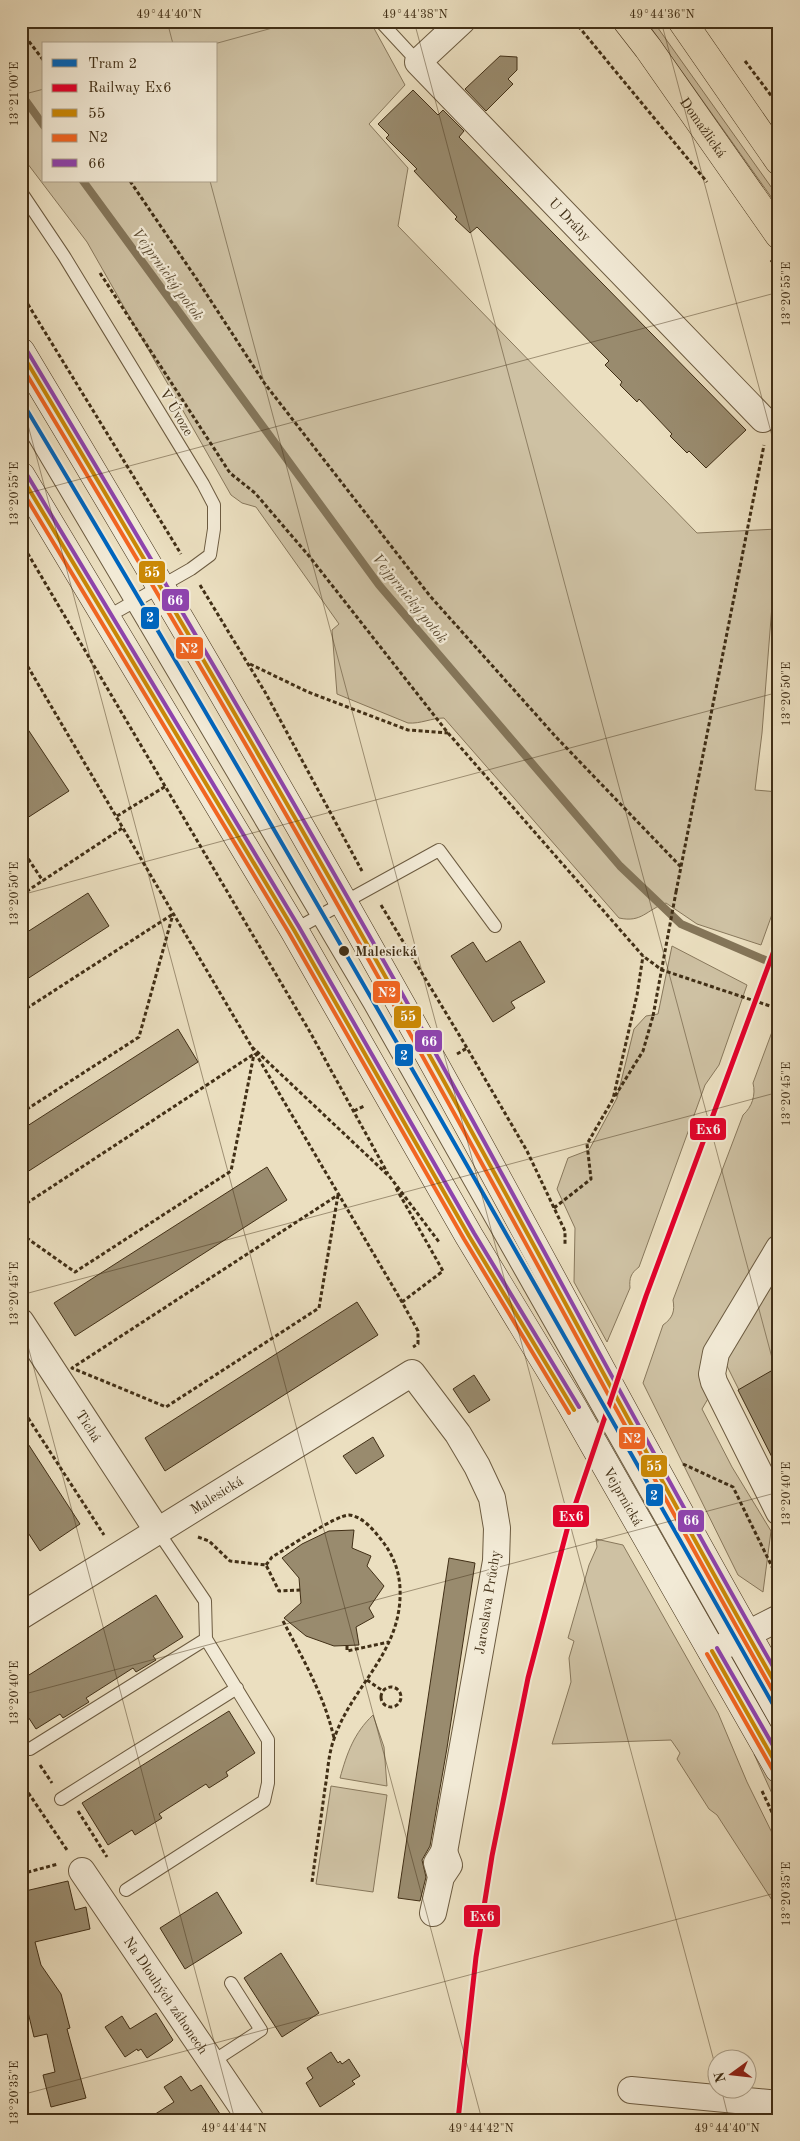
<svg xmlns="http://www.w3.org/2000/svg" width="800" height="2141" viewBox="0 0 800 2141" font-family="'Old Standard TT',serif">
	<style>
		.green { fill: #cec1a3; stroke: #88785c; fill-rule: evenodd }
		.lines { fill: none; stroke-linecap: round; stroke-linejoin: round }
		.stream { stroke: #847559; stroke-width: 8 }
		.building { fill: #998b6e; stroke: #412f16 }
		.service-casing { stroke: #6c5b40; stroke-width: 14 }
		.minor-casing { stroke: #6c5b40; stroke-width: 28 }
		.secondary-casing { stroke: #412f16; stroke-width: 29 }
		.primary-casing { stroke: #412f16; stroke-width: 29 }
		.path { stroke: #412f16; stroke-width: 3; stroke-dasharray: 4 2.5; stroke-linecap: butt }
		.service { stroke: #f2ead6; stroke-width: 12 }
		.minor { stroke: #f2ead6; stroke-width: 26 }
		.secondary { stroke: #f2ead6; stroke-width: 28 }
		.primary { stroke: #ebdfc0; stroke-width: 28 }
		.path-bridge { stroke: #412f16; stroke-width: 3; stroke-dasharray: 4 2.5; stroke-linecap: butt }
		.bus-1-casing { stroke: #f2ead6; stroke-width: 8 }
		.bus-2-casing { stroke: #f2ead6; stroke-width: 8 }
		.bus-3-casing { stroke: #f2ead6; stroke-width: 8 }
		.bus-1 { stroke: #ca8806; stroke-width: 4 }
		.bus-2 { stroke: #f26522; stroke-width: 4 }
		.bus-3 { stroke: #8e44ad; stroke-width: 4 }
		.rail-1-casing { stroke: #f2ead6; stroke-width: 9 }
		.rail-1 { stroke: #e4002b; stroke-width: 5 }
		.tram-1-casing { stroke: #f2ead6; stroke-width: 8 }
		.tram-1 { stroke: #0065bd; stroke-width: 4 }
		.ticks { fill: none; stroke: #412f16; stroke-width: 1; stroke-opacity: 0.45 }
		.stop-dot { fill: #412f16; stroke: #f2ead6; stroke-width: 2 }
		.labels { text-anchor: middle; stroke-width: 4.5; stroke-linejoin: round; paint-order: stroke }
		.street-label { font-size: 14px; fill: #412f16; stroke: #f2ead6 }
		.stop-label { font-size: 14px; font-weight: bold; fill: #412f16; stroke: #f2ead6; text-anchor: start }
		.water-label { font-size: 15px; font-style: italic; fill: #5d4c32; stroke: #f2ead6 }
		.line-badge { stroke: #f2ead6; stroke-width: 2 }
		.badge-label { font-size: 14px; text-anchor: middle; font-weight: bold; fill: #fff }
		.neatline { fill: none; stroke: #412f16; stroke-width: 2 }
		.ticks-label { font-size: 12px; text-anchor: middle; fill: #412f16 }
	</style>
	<rect width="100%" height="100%" fill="#ebdfc0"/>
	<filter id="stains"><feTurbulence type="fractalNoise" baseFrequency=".004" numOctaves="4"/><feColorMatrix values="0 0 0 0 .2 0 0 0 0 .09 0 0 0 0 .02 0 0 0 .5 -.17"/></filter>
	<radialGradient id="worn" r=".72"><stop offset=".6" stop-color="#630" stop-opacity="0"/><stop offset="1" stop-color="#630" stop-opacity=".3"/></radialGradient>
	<!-- green -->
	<path class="green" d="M21 21H370L405 85 369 124 408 168 398 226 697 533 778 529 762 733 755 790 779 792V833L776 841 779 856V895L761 945 697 924 666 903C646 910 642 923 619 918L444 718C431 718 421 724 408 723L337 694 332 630 339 624 256 507 242 503 231 495 87 242 21 155ZM44 44H216V181H44Z
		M646 21H653L779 198V208Z
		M672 946 747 985 719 1065 705 1085 639 1267C631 1273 629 1278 630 1288L607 1342 574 1282 575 1228 557 1189 568 1158 589 1150 617 1098 634 1029 646 1016 658 1014Z
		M779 1013V1470L727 1366 702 1409 732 1467 771 1531 763 1592 738 1575 643 1383 663 1325C673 1318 675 1311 673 1300L743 1115C752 1107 756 1095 753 1083Z
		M596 1539 623 1545 718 1713 747 1782 779 1847V1911L717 1815 709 1809 677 1759 680 1753 671 1740 552 1744 571 1682 569 1658 574 1641 568 1638 589 1565 597 1547Z
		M373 1715 384 1747 387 1786 340 1778C347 1753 354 1733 373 1715Z
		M759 1751 779 1785V1809L754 1754Z
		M331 1786 387 1795 373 1892 316 1884Z"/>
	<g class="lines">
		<!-- stream -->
		<path class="stream" d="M21 94 44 126
			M83 181 379 585 620 866 681 924 779 966"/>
	</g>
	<!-- building -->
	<path class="building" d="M500 56 517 57V70L508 79 513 84 486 111 465 89Z
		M413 90 438 115 443 110 464 131 459 137 746 430 706 468 689 451 687 453 670 436 672 434 639 399 637 402 620 385 622 382 605 365 609 361 477 227 470 233 455 219 457 217 414 171 417 169 386 138 389 135 378 124Z
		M21 719 69 791 21 822Z
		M88 893 109 926 21 983V936Z
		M520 941 545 982 511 1002 515 1008 493 1022 451 956 473 942 486 962Z
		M178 1029 198 1062 21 1176V1130Z
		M267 1167 287 1200 75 1336 54 1303Z
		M357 1302 378 1335 165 1471 145 1438Z
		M771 1371 779 1385V1471L738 1390Z
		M474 1375 490 1400 469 1413 453 1389Z
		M21 1433 80 1524 40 1551 21 1522Z
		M373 1437 384 1456 356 1474 343 1456Z
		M354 1530 352 1548 371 1556 367 1566 384 1586 369 1608 374 1617 356 1627 359 1645 334 1646 306 1636 284 1618 301 1603 299 1578 282 1558 302 1544 329 1531Z
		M449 1558 475 1563 447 1748 430 1846 422 1860 426 1877 420 1901 398 1898Z
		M156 1595 183 1637 153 1656 156 1660 136 1672 133 1668 86 1698 89 1702 63 1718 60 1714 36 1729 21 1706V1680Z
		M229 1711 255 1753 226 1772 228 1776 209 1788 206 1784 159 1814 162 1818 135 1835 132 1830 108 1845 82 1803Z
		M68 1881 75 1910 86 1907 90 1929 35 1942 41 1965 61 1994 70 2028 67 2029 86 2098 51 2107 43 2075 55 2072 47 2034 34 2037 21 1983V1892Z
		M217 1892 242 1933 185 1969 160 1928Z
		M281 1953 319 2013 282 2037 244 1978Z
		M156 2013 173 2040 171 2042 147 2058 141 2049 138 2051 137 2049 125 2057 105 2027 122 2016 130 2029Z
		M331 2052 338 2063 340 2061 342 2064 349 2059 360 2076 352 2081 355 2084 320 2107 306 2083 313 2078 307 2068Z
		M181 2076 191 2091 201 2085 224 2120H146L174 2102 164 2087Z"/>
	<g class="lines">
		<defs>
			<path id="service" d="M380 21 418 62
				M21 192 64 256 203 484 214 505V529L210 555 191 569 107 617
				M21 415 370 1005 779 1727
				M294 930 439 850 495 926
				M30 1749 206 1639
				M61 1799 237 1688
				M126 1890 264 1801 268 1783V1740L206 1639 205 1601 157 1530
				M212 2062 261 2030 231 1983"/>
			<g id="minor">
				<path id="s1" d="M462 21 418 62 763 419"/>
				<path d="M779 1248 716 1353 712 1374 714 1382 779 1512"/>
				<path id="s2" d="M21 1322 157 1530"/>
				<path id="s3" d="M21 1616 412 1373 458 1434 477 1466 492 1498 497 1528 496 1561 444 1852"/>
				<path d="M712 1652 779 1618"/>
				<path id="s4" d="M82 1871 251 2120"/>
				<path d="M433 1913 441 1877 449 1865 444 1852 437 1863 441 1877"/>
				<path d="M631 2090 779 2104"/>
			</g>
			<g id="secondary">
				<path d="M21 352C163 588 302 826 436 1067 551 1274 660 1484 779 1690"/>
				<path id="s5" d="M21 476 294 930 469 1236 572 1406 779 1769"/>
			</g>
			<g id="primary">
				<path id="s6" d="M627 21 648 48 779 235"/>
				<path d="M682 21 779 161"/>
			</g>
		</defs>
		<!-- service casing -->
		<use href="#service" class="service-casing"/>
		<!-- minor casing -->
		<use href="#minor" class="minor-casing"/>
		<!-- secondary casing -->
		<use href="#secondary" class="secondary-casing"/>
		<!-- primary casing -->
		<use href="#primary" class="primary-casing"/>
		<!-- path -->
		<path class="path" d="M574 21 707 182
			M21 31 44 61
			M745 61 779 106
			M21 166 26 173
			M130 181 198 281 265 384 430 596 556 737 681 867
			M771 260 779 270
			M100 273 230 473 255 493 309 556 448 733 643 956 662 970 779 1009
			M21 293 181 554
			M21 542 310 1032 388 1174
			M21 560 29 555
			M200 585 265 692 362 871
			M21 655 402 1302 418 1331V1344L413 1347
			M250 664 308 692 408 730 448 733
			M117 816 166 786
			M21 848 43 881
			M676 892 764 445
			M21 895 124 827
			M381 905 467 1048 527 1151 565 1231V1245
			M21 1012 173 914
			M252 1047 390 1177 439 1242
			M457 1054 467 1048
			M615 1096 643 1051 653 1016
			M354 1111 364 1106
			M21 1113 139 1037 173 914
			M396 1188 443 1271 402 1302
			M338 1195 319 1308 166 1407 72 1368Z
			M21 1207 254 1054
			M554 1208 591 1179 587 1144 613 1099 637 995 643 956
			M21 1234 75 1272 231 1171 254 1054
			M21 1289 26 1296
			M21 1407 104 1535
			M683 1464 733 1487 779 1581
			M198 1537 209 1541 230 1561 266 1565 279 1591 300 1590
			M266 1565 272 1557C286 1549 336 1515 349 1515 361 1516 372 1528 379 1537 392 1552 399 1569 400 1588 403 1652 352 1685 334 1739 328 1755 328 1772 325 1788 321 1819 316 1851 312 1882
			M21 1573 28 1583
			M283 1621C303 1659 324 1695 334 1738
			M347 1646V1651L389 1642
			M367 1680 383 1691
			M381 1697a10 10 0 1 1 20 0a10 10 0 1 1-20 0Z
			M21 1715 27 1724V1728
			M40 1765 52 1783
			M21 1782 67 1850
			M762 1791 779 1827
			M78 1811 107 1857
			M21 1874 58 1864"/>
		<!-- service -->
		<use href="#service" class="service"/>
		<!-- minor -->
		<use href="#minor" class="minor"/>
		<!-- secondary -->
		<use href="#secondary" class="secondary"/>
		<!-- primary -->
		<use href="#primary" class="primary"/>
		<!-- path-bridge -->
		<path class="path-bridge" d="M653 1016 676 892"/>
		<defs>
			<path id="bus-1" d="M21 352C163 589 302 826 436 1067 551 1274 661 1484 779 1690
				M21 476 294 930 469 1236 574 1410
				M712 1651 779 1769"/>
			<path id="bus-2" d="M21 365C161 597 298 831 429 1068 545 1276 656 1486 774 1693
				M21 489 289 933 464 1239 569 1413
				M707 1654 774 1772"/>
			<path id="bus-3" d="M26 349C168 586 308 824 442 1065 555 1269 663 1475 779 1677
				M26 473 299 927 474 1233 579 1407
				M717 1648 779 1756"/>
		</defs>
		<!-- bus-1 casing -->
		<use href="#bus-1" class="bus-1-casing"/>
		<!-- bus-2 casing -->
		<use href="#bus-2" class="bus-2-casing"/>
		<!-- bus-3 casing -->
		<use href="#bus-3" class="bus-3-casing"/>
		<!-- bus-1 -->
		<use href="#bus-1" class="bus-1"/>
		<!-- bus-2 -->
		<use href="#bus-2" class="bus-2"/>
		<!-- bus-3 -->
		<use href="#bus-3" class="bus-3"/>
		<defs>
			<path id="rail-1" d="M458 2120 476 1957 492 1856 528 1678 568 1526 646 1296 779 937"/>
		</defs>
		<!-- rail-1 casing -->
		<use href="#rail-1" class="rail-1-casing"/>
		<!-- rail-1 -->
		<use href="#rail-1" class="rail-1"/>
		<defs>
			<path id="tram-1" d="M21 400C281 834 530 1275 779 1715"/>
		</defs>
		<!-- tram-1 casing -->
		<use href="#tram-1" class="tram-1-casing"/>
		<!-- tram-1 -->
		<use href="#tram-1" class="tram-1"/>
	</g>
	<!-- ticks -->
	<path class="ticks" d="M167 21 173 44M414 21 779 1384M661 21 779 462M214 44 298 21M21 95 44 89M210 181 718 2076M21 399 482 2120M21 495 779 292M21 895 779 692M21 1295 779 1092M21 1320 235 2120M21 1695 779 1492M721 2088 729 2120M21 2095 779 1892"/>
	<!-- markers -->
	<circle class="stop-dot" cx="344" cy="951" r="6"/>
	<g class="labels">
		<!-- street labels -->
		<g class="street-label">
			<text dy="5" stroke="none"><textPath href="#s6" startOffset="131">Domažlická</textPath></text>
			<text dy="5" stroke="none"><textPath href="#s1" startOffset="279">U Dráhy</textPath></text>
			<text transform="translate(177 412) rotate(59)" y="5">V Úvoze</text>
			<text dy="5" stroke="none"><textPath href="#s2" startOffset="124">Tichá</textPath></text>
			<text dy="5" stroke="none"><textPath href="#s3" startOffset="230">Malesická</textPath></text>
			<text dy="5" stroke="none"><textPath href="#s5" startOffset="1185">Vejprnická</textPath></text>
			<text transform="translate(487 1602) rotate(-81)" y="5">Jaroslava Průchy</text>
			<text dy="5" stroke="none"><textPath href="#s4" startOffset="150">Na Dlouhých záhonech</textPath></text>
		</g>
		<!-- stop labels -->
		<g class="stop-label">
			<text x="355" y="956">Malesická</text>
		</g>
		<!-- water labels -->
		<g class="water-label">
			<text transform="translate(168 274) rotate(54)" y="5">Vejprnický potok</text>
			<text transform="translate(410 598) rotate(51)" y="5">Vejprnický potok</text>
		</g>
	</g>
	<g class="line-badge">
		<rect x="138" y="560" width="28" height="24" rx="5" fill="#ca8806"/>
		<rect x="161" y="588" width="29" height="24" rx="5" fill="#8e44ad"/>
		<rect x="140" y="606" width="20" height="24" rx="5" fill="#0065bd"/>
		<rect x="175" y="636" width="29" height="24" rx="5" fill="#f26522"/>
		<rect x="372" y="980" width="29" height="24" rx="5" fill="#f26522"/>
		<rect x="393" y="1005" width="29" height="24" rx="5" fill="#ca8806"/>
		<rect x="414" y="1029" width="29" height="24" rx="5" fill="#8e44ad"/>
		<rect x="394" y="1043" width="20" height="24" rx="5" fill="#0065bd"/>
		<rect x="689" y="1117" width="38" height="24" rx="5" fill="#e4002b"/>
		<rect x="618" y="1426" width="28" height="24" rx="5" fill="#f26522"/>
		<rect x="640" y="1454" width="28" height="24" rx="5" fill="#ca8806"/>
		<rect x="645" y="1483" width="19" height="24" rx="5" fill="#0065bd"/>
		<rect x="552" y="1504" width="38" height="24" rx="5" fill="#e4002b"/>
		<rect x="677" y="1509" width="28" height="24" rx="5" fill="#8e44ad"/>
		<rect x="463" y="1904" width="38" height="24" rx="5" fill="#e4002b"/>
	</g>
	<g class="badge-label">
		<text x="152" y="577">55</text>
		<text x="175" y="605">66</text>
		<text x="150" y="622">2</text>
		<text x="189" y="653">N2</text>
		<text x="387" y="997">N2</text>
		<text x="408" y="1021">55</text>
		<text x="429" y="1046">66</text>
		<text x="404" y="1060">2</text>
		<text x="708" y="1134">Ex6</text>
		<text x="632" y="1443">N2</text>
		<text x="654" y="1471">55</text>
		<text x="654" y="1500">2</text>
		<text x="571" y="1521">Ex6</text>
		<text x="691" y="1525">66</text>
		<text x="482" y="1921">Ex6</text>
	</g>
	<!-- margin -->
	<rect width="800" height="2141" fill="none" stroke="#ebdfc0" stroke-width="55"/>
	<!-- legend -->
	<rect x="42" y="42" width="175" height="140" fill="#f2ead6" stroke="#ab9f89"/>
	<rect x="52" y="59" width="25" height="8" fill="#0065bd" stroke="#ab9f89"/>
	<text x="88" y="68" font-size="15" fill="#412f16">Tram 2</text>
	<rect x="52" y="84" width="25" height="8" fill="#e4002b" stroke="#ab9f89"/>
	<text x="88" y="92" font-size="15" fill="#412f16">Railway Ex6</text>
	<rect x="52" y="109" width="25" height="8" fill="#ca8806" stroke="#ab9f89"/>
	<text x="88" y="118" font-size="15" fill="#412f16">55</text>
	<rect x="52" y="134" width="25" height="8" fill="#f26522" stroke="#ab9f89"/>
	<text x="88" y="142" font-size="15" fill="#412f16">N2</text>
	<rect x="52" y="159" width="25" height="8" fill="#8e44ad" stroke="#ab9f89"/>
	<text x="88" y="168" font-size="15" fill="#412f16">66</text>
	<!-- north arrow -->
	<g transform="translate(732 2074) rotate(255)"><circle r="24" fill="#f2ead6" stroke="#ab9f89"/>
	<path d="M0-4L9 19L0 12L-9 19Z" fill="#8f2418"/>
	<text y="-8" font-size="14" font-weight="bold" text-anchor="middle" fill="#412f16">N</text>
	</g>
	<rect x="28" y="28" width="744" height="2086" class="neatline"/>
	<g class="ticks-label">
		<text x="169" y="18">49°44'40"N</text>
		<text x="415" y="18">49°44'38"N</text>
		<text x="662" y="18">49°44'36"N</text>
		<text transform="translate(14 94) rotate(-90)" y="4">13°21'00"E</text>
		<text transform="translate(786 294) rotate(-90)" y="4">13°20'55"E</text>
		<text transform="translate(14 494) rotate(-90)" y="4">13°20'55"E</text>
		<text transform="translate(786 694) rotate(-90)" y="4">13°20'50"E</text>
		<text transform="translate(14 894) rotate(-90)" y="4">13°20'50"E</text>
		<text transform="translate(786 1094) rotate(-90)" y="4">13°20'45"E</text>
		<text transform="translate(14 1294) rotate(-90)" y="4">13°20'45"E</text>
		<text transform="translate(786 1494) rotate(-90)" y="4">13°20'40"E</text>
		<text transform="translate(14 1693) rotate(-90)" y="4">13°20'40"E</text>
		<text transform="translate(786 1894) rotate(-90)" y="4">13°20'35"E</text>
		<text transform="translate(14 2093) rotate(-90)" y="4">13°20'35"E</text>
		<text x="234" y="2132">49°44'44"N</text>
		<text x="481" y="2132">49°44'42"N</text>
		<text x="727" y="2132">49°44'40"N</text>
	</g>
	<rect width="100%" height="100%" filter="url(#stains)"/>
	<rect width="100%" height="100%" fill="url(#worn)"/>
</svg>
